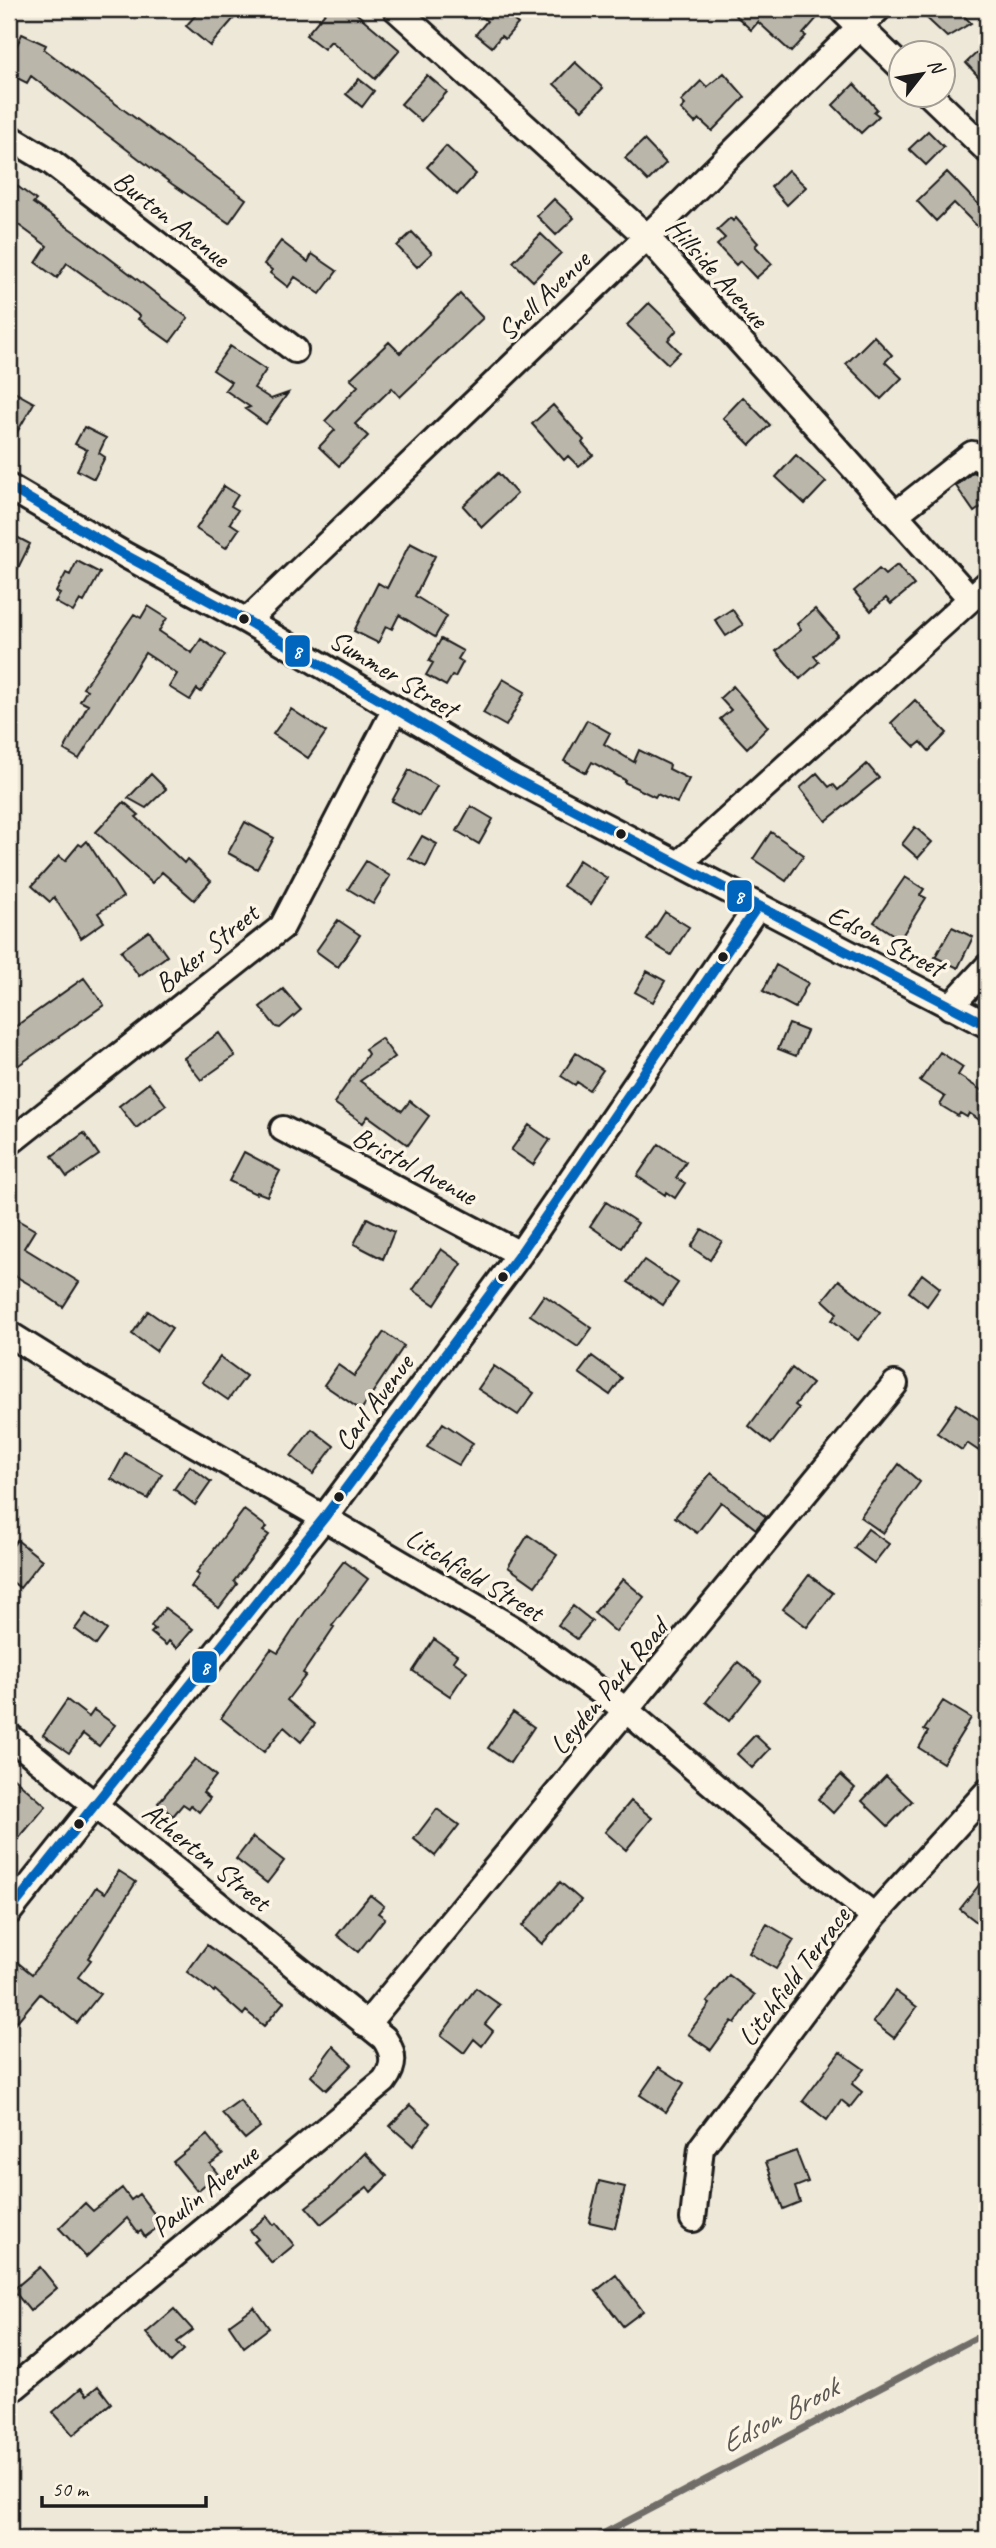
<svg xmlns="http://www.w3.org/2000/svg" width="996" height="2548" viewBox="0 0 996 2548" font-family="Caveat,sans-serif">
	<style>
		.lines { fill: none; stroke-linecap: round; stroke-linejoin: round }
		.stream { stroke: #6f6c67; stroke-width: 7 }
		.building { fill: #bab6aa; stroke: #1c1c1c; stroke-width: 2 }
		.minor-casing { stroke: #1c1c1c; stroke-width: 30 }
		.minor { stroke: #fcf5e5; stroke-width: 24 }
		.bus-1-casing { stroke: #fcf5e5; stroke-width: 16 }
		.bus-1 { stroke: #0065bd; stroke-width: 10 }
		.bus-dot { fill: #1c1c1c; stroke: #fcf5e5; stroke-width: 2.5 }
		.labels { text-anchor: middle; stroke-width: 7; stroke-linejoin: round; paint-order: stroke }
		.street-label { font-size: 28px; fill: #1c1c1c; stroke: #fcf5e5 }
		.water-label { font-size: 30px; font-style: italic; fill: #5b5854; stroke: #fcf5e5 }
		.line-badge { stroke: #fcf5e5; stroke-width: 2.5 }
		.badge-label { font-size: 19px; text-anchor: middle; font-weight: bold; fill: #fff }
	</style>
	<rect width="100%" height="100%" fill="#eee8d9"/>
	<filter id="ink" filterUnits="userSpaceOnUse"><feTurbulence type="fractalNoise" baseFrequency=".0143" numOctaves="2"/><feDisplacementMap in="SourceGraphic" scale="14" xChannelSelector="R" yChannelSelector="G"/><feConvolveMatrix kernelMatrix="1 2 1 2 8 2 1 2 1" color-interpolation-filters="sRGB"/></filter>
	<g filter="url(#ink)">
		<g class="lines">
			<!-- stream -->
			<path class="stream" d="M593 2539 987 2332"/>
		</g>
		<!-- building -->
		<path class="building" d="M201 9H242L210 46 186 26Z
			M328 9H351L400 50 375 79 331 41 324 49 306 35Z
			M473 9H499L518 24 505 39 501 36 492 47 476 34 487 21Z
			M729 9H808L818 17 803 34 806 36 791 52 758 22 751 30Z
			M917 9H957L971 23 947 37Z
			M22 34 46 45 44 49 105 96 246 199 229 223 172 184 31 76 27 83 9 74V62Z
			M987 43V86L966 63Z
			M575 62 603 88 582 110 554 84Z
			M724 73 745 97 712 131 699 119 695 123 681 109 685 105 681 101 701 81 707 87Z
			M427 75 447 92 421 121 401 104Z
			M359 79 374 91 362 107 346 94Z
			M854 84 877 109 874 112 879 116 861 133 833 105Z
			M928 131 944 147 926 165 909 149Z
			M644 140 666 163 648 181 625 158Z
			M446 146 476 174 457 195 427 167Z
			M788 170 806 187 787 205 771 187Z
			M947 172 987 213V236L954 203 936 221 917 201Z
			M9 180 36 200 33 203 79 235 188 318 170 342 138 319 140 316 67 263 57 278 36 263 47 246 9 218Z
			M554 199 574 218 556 235 537 216Z
			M730 218 733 221 736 218 758 243 755 246 772 264 756 278 740 261 736 265 717 245 725 238 717 230Z
			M412 232 432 253 417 267 397 246Z
			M541 234 561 253 533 281 513 262Z
			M281 241 308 262 312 254 337 271 320 294 295 277 288 287 270 273 272 270 264 264Z
			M460 294 483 318 400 397 392 388 355 424 368 436 339 466 319 447 335 430 325 421 358 386 350 379 389 342 400 353Z
			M649 303 677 330 668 340 680 352 668 364 627 325Z
			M874 336 892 355 885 362 902 378 881 399 846 364Z
			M230 346 266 370 254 388 271 399 288 393 266 424 245 409 250 407 225 390 231 382 213 370Z
			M9 389 34 403 9 446Z
			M743 397 770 425 750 445 723 418Z
			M553 405 584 440 582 443 593 455 579 467 568 456 564 460 532 424Z
			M84 427 106 438 99 453 105 457 94 479 77 470 87 450 75 444Z
			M796 455 826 482 805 504 776 477Z
			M973 472 987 478V503L974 512 956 486Z
			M498 473 517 494 482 527 463 506Z
			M224 486 238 495 231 506 238 510 230 523 239 529 226 548 196 529Z
			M9 533 30 544 9 586Z
			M410 543 435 556 415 596 447 616 435 637 399 615 392 629 386 626 378 643 354 631 378 583 387 588Z
			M77 561 100 573 84 602 80 600 73 612 55 602 60 594 56 592 66 573 70 575Z
			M897 565 914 585 891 604 886 598 871 611 854 591 879 569 885 575Z
			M148 606 167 618 159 631 192 653 201 639 225 655 201 692 197 689 190 700 169 687 177 674 145 653 79 759 64 750 88 705 80 701 87 690 83 688 134 614 141 618Z
			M732 609 743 625 726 636 715 620Z
			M815 609 838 635 814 656 819 662 800 679 776 651 801 630 797 624Z
			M441 639 463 651 458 659 463 662 455 677 452 676 446 686 426 675 433 663 429 661Z
			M503 679 525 692 506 726 483 713Z
			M733 686 768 727 747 748 720 719 731 710 720 698Z
			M915 700 947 733 929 751 921 742 915 747 891 723Z
			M291 709 326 732 308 758 273 734Z
			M587 720 610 733 604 744 634 762 639 750 670 765 669 769 689 779 677 803 657 794 655 797 624 782 625 780 592 762 586 773 564 761Z
			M867 764 879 778 826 821 800 788 817 773 829 787 833 784 838 790Z
			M409 770 437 786 420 816 392 801Z
			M151 774 166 789 146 808 128 798Z
			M124 802 139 815 136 817 184 863 187 859 211 881 194 900 162 872 152 883 96 832Z
			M471 806 493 819 479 844 457 831Z
			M245 822 274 838 257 869 228 853Z
			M915 827 932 842 918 858 902 844Z
			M771 832 804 855 786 881 753 859Z
			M422 836 437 844 426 867 409 858Z
			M87 841 123 897 98 913 104 922 81 938 54 897 50 902 32 886 59 856 65 861 79 844 82 846Z
			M579 860 607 878 591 904 563 886Z
			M366 861 390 876 373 904 348 889Z
			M905 877 924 889 920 895 926 898 900 939 874 922Z
			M665 912 689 927 671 955 647 940Z
			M338 920 360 935 338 967 316 951Z
			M952 927 973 937 958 968 935 957Z
			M149 931 167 956 139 976 121 951Z
			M776 965 808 983 795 1008 763 991Z
			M647 971 665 981 653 1002 635 992Z
			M84 978 104 1005 16 1067 9 1058V1049L16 1044 9 1031Z
			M283 989 301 1010 280 1028 276 1027 260 1007Z
			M789 1024 807 1031 796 1056 778 1049Z
			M219 1033 235 1056 201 1080 184 1058Z
			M381 1038 395 1057 360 1081 402 1111 410 1101 429 1116 408 1145 368 1116 363 1123 334 1103 368 1054 365 1049Z
			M940 1052 963 1067 958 1075 987 1094V1125L969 1113 967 1117 960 1113 958 1116 940 1105 945 1097 920 1081Z
			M576 1053 603 1070 589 1090 577 1082 575 1085 561 1076Z
			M149 1083 166 1105 136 1128 119 1106Z
			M529 1125 550 1140 533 1165 511 1150Z
			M84 1133 99 1155 67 1177 52 1156Z
			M659 1144 686 1162 676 1178 685 1183 675 1198 666 1192 665 1195 637 1176Z
			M244 1152 280 1171 267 1196 257 1192 256 1194 229 1181Z
			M606 1202 638 1223 622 1248 590 1226Z
			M9 1215 35 1230 24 1248 79 1282 63 1307 34 1287 10 1273 9 1275Z
			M367 1218 394 1232 383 1259 354 1244Z
			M702 1229 722 1241 710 1260 691 1247Z
			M441 1249 462 1264 435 1305 413 1290Z
			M644 1260 678 1283 663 1305 628 1282Z
			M922 1274 940 1288 927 1306 909 1292Z
			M839 1280 880 1312 858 1340 832 1320 837 1313 823 1300Z
			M544 1295 592 1328 578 1347 530 1315Z
			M148 1311 172 1328 156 1351 132 1334Z
			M384 1332 404 1346 361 1410 324 1385 338 1365 354 1376Z
			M592 1356 622 1378 610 1395 579 1373Z
			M220 1357 246 1376 228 1400 202 1382Z
			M494 1366 534 1393 518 1415 478 1389Z
			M792 1368 812 1384 795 1405 799 1408 771 1444 749 1426Z
			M957 1404 987 1425V1439L979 1451 967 1443 962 1450 937 1433Z
			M443 1423 473 1443 459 1465 427 1447Z
			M312 1429 334 1446 313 1474 291 1456Z
			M125 1453 162 1474 148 1499 111 1479Z
			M899 1464 920 1482 883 1533 860 1517Z
			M190 1466 211 1482 195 1505 174 1489Z
			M711 1473 766 1517 756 1529 721 1502 697 1533 675 1517Z
			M244 1510 267 1527 263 1531 269 1535 234 1581 237 1584 219 1608 191 1587 199 1575 196 1573Z
			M868 1529 889 1544 874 1563 854 1548Z
			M528 1535 557 1555 535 1586 508 1567Z
			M17 1540 42 1560 20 1588 9 1579V1551Z
			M344 1561 368 1579 332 1626 334 1627 303 1673 306 1675 287 1700 315 1724 301 1742 284 1727 264 1752 221 1718 271 1649 278 1653 305 1612Z
			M809 1575 833 1593 807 1627 783 1609Z
			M623 1579 644 1597 616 1632 594 1613Z
			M573 1606 592 1621 577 1639 558 1625Z
			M165 1608 193 1629 177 1648 169 1641 166 1645 151 1633 155 1629 151 1626Z
			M86 1614 107 1630 96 1645 75 1629Z
			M434 1639 457 1655 453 1661 467 1671 450 1696 413 1671Z
			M738 1662 761 1681 729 1721 706 1702Z
			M67 1700 89 1717 94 1710 115 1725 99 1746 83 1734 69 1753 43 1735Z
			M943 1701 971 1718 943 1763 919 1748 928 1732 924 1730Z
			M513 1712 534 1727 510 1763 488 1748Z
			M755 1735 770 1749 752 1768 737 1754Z
			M195 1759 216 1776 203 1792 210 1798 199 1812 191 1805 189 1808 183 1804 173 1816 158 1803Z
			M9 1774 46 1806 9 1850Z
			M841 1775 855 1788 833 1813 818 1799Z
			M886 1776 912 1801 888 1826 862 1801Z
			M631 1801 652 1818 626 1850 605 1832Z
			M437 1809 459 1825 435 1856 414 1839Z
			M253 1837 284 1861 267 1883 236 1859Z
			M119 1871 136 1882 88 1958 91 1960 78 1977 100 1994 77 2023 40 1994 9 2031V1973L17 1962 32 1974 71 1925 96 1887 105 1893Z
			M987 1875V1930L960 1909Z
			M560 1882 581 1900 542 1944 522 1926Z
			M370 1895 384 1906 378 1913 385 1918 358 1952 337 1935Z
			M767 1924 794 1940 776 1969 749 1953Z
			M207 1945 284 2002 264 2026 246 2011 243 2015 215 1990 214 1992 187 1972Z
			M729 1975 755 1995 735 2023 732 2021 711 2050 688 2034 710 2004 707 2002Z
			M476 1988 500 2005 485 2024 493 2031 482 2046 474 2039 464 2053 441 2035Z
			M895 1991 917 2007 894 2038 873 2022Z
			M333 2046 352 2064 326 2090 311 2076Z
			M840 2052 864 2069 852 2084 862 2092 850 2107 841 2100 827 2120 803 2101Z
			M659 2067 684 2083 666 2112 640 2095Z
			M240 2100 260 2127 245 2139 222 2113Z
			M410 2105 430 2123 413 2146 390 2126Z
			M207 2135 223 2155 210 2164 218 2174 197 2191 173 2162Z
			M796 2151 808 2182 795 2187 800 2202 783 2209 766 2162Z
			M365 2153 387 2176 371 2192 367 2187 321 2224 306 2207 329 2189Z
			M599 2181 625 2187 615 2228 589 2222Z
			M122 2188 131 2200 139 2194 162 2224 145 2237 141 2231 138 2233 127 2218 86 2257 59 2228 85 2203 93 2211Z
			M267 2216 274 2225 276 2223 294 2245 272 2263 254 2242 258 2239 250 2230Z
			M40 2267 57 2288 30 2311 13 2290Z
			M616 2275 643 2311 623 2326 596 2291Z
			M254 2307 269 2328 244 2347 229 2325Z
			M174 2309 193 2330 177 2342 184 2350 171 2362 146 2333Z
			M98 2386 111 2403 73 2435 53 2412 81 2388 87 2395Z"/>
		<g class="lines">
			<defs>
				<path id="minor" d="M396 9 647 237 971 599
					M841 9 902 68
					M929 94 987 150
					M9 137 51 162 295 350
					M9 487 125 555 247 621 509 776 987 1025
					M896 514 972 454 987 463
					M247 621 647 237 878 9
					M679 864 987 584
					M950 1007 987 967
					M283 1129 520 1254
					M9 1143 282 927 395 709
					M9 1334 78 1377 324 1518 515 1630 626 1710 771 1834 874 1916
					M9 1736 384 2038C395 2054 395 2066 384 2081L9 2392
					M9 1912 324 1518 520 1254 757 907
					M366 2025 895 1384
					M693 2219 701 2148 874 1916 987 1792"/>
			</defs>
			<!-- minor casing -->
			<use href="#minor" class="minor-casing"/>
			<!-- minor -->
			<use href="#minor" class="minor"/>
			<defs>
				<path id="bus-1" d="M9 487 125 555 247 621 509 776 987 1025
					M9 1912 324 1518 520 1254 757 907"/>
			</defs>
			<!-- bus-1 casing -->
			<use href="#bus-1" class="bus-1-casing"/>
			<!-- bus-1 -->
			<use href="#bus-1" class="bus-1"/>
		</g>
	</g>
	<!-- markers -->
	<g class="bus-dot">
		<circle cx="244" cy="619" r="6"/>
		<circle cx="621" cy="834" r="6"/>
		<circle cx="723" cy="957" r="6"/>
		<circle cx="503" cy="1277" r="6"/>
		<circle cx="339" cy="1497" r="6"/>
		<circle cx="79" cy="1824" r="6"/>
	</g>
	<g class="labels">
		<!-- street labels -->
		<g class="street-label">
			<text transform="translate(172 218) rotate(38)" y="10">Burton Avenue</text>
			<text transform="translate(718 272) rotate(48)" y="10">Hillside Avenue</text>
			<text transform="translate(543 295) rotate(-44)" y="10">Snell Avenue</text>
			<text transform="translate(394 673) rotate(31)" y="10">Summer Street</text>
			<text transform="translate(886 940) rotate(27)" y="10">Edson Street</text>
			<text transform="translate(206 948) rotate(-39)" y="10">Baker Street</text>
			<text transform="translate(415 1165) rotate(28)" y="10">Bristol Avenue</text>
			<text transform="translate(373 1402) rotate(-53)" y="10">Carl Avenue</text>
			<text transform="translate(475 1574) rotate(31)" y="10">Litchfield Street</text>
			<text transform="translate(608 1686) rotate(-50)" y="10">Leyden Park Road</text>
			<text transform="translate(207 1856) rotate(39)" y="10">Atherton Street</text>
			<text transform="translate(793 1976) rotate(-53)" y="10">Litchfield Terrace</text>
			<text transform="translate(204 2190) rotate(-39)" y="10">Paulin Avenue</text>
		</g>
		<!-- water labels -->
		<g class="water-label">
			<text transform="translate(779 2415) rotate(-28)" y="10">Edson Brook</text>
		</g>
	</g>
	<g class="line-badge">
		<rect x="284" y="634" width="27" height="34" rx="7" fill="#0065bd"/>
		<rect x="726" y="879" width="27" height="34" rx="7" fill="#0065bd"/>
		<rect x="191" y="1650" width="27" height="34" rx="7" fill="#0065bd"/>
	</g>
	<g class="badge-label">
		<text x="297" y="658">8</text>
		<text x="739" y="903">8</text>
		<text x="205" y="1674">8</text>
	</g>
	<!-- margin -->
	<rect width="996" height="2548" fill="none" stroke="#fcf5e5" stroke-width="35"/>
	<rect x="18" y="18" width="961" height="2513" fill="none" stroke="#1c1c1c" stroke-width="2.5" filter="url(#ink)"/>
	<!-- north arrow -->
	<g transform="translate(922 74) rotate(59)"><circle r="33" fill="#fcf5e5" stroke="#a29e95" stroke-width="2"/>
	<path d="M0-5L12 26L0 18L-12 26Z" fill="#1c1c1c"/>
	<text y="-10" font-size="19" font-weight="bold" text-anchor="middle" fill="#1c1c1c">N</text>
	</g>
	<!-- scale -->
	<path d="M42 2496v10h164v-10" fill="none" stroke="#1c1c1c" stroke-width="3.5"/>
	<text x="52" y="2496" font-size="21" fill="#1c1c1c" stroke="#fcf5e5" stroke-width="5" paint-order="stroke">50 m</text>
</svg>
